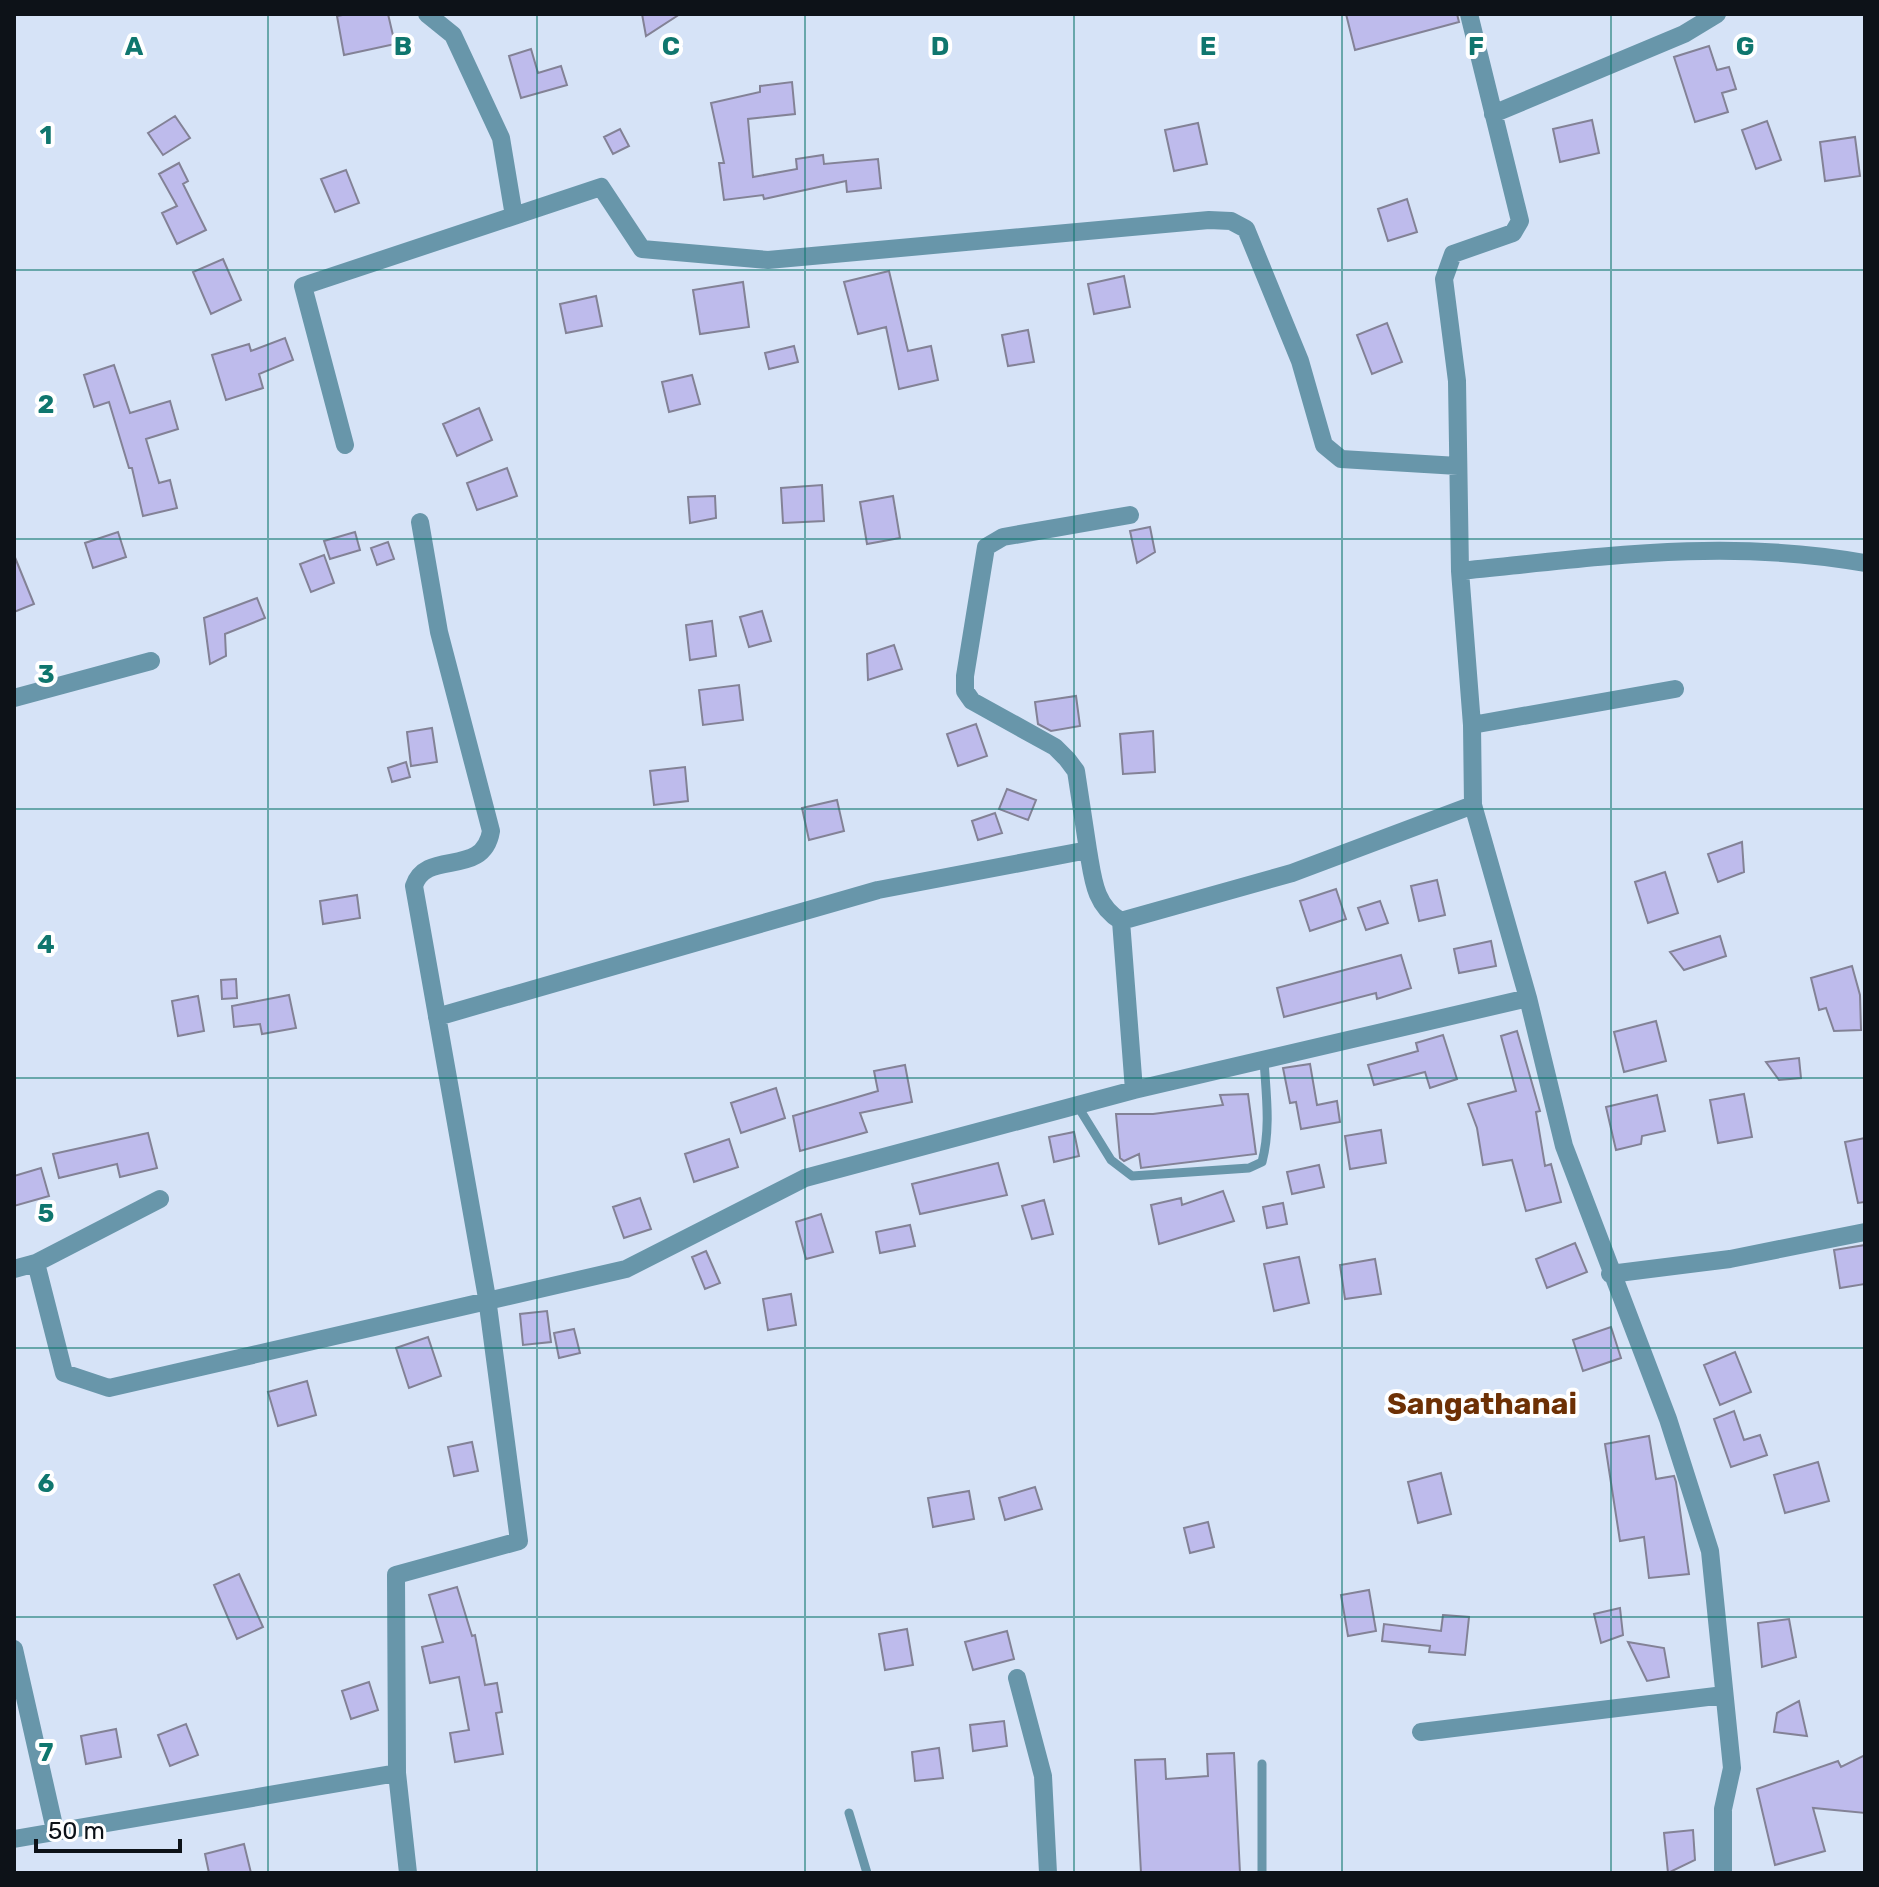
<svg xmlns="http://www.w3.org/2000/svg" width="1879" height="1887" viewBox="0 0 1879 1887" font-family="Rubik,sans-serif">
	<style>
		.building { fill: #bebbec; stroke: #838296; stroke-width: 2 }
		.lines { fill: none; stroke-linecap: round; stroke-linejoin: round }
		.service { stroke: #6896aa; stroke-width: 9 }
		.minor { stroke: #6896aa; stroke-width: 18 }
		.grid { fill: none; stroke: #0f766e; stroke-width: 2; stroke-opacity: 0.55 }
		.labels { text-anchor: middle; stroke-width: 8; stroke-linejoin: round; paint-order: stroke }
		.quarter-label { font-size: 30px; font-weight: bold; fill: #6d3005; stroke: #fff }
		.grid-label { font-size: 26px; text-anchor: middle; font-weight: bold; fill: #0f766e; stroke: #fff; stroke-width: 8; stroke-linejoin: round; paint-order: stroke }
	</style>
	<rect width="100%" height="100%" fill="#d6e3f7"/>
	<!-- building -->
	<path class="building" d="M348 14H388L395 44 344 55 337 16Z
		M642 14H680L646 36Z
		M1346 14H1457L1459 22 1355 50Z
		M1709 46 1717 70 1729 67 1736 89 1722 93 1728 112 1695 122 1674 57Z
		M531 49 538 73 561 66 567 85 521 98 509 56Z
		M792 82 795 114 748 119 753 177 797 169 796 159 823 155 824 164 878 159 881 188 847 192 846 181 764 199 763 195 724 200 719 163H724L711 103 760 92V86Z
		M175 116 190 138 163 155 148 133Z
		M1592 120 1599 153 1560 162 1553 129Z
		M1767 121 1781 160 1756 169 1742 130Z
		M1198 123 1207 164 1174 171 1165 130Z
		M620 129 629 146 613 154 604 137Z
		M1855 137 1860 176 1825 181 1820 142Z
		M179 163 188 181 183 184 206 230 177 244 162 213 177 206 159 174Z
		M346 170 359 203 335 212 321 179Z
		M1407 199 1417 232 1388 241 1378 209Z
		M223 259 241 300 211 314 193 272Z
		M889 271 908 351 931 346 938 380 899 389 886 327 858 334 844 282Z
		M1124 276 1130 307 1094 314 1088 284Z
		M743 282 749 327 700 334 693 290Z
		M596 296 602 326 566 333 560 304Z
		M1387 323 1402 362 1372 374 1357 335Z
		M1028 330 1034 362 1008 366 1002 335Z
		M285 338 293 360 259 374 263 388 226 400 212 355 249 344 251 351Z
		M794 346 798 362 769 369 765 353Z
		M114 365 130 413 170 401 178 429 146 439 159 483 170 480 177 508 143 516 132 468H129L109 402 94 407 84 375Z
		M692 375 700 404 669 412 662 382Z
		M479 408 492 440 457 456 443 424Z
		M507 468 517 496 477 510 467 483Z
		M822 485 824 521 783 523 781 488Z
		M715 496 716 518 690 523 688 497Z
		M893 496 900 538 867 544 860 502Z
		M1150 527 1155 552 1137 563 1130 531Z
		M118 532 126 557 93 568 85 543Z
		M355 532 360 550 330 559 324 541Z
		M388 542 394 559 377 565 371 548Z
		M14 555 34 604 14 612Z
		M324 555 334 583 311 592 300 564Z
		M257 598 265 618 225 634 226 656 210 664 204 618Z
		M762 611 771 641 749 647 740 617Z
		M712 621 716 656 690 660 686 625Z
		M894 645 902 669 868 680 867 654Z
		M739 685 743 720 703 725 699 690Z
		M1076 696 1080 726 1051 731 1038 724 1035 702Z
		M976 724 987 756 958 766 947 734Z
		M432 728 437 762 411 766 407 732Z
		M1153 731 1155 772 1123 774 1120 734Z
		M406 762 410 777 392 782 388 768Z
		M685 767 688 801 654 805 650 771Z
		M1007 789 1036 800 1028 820 999 809Z
		M837 800 844 831 809 840 802 808Z
		M995 813 1002 833 978 840 972 821Z
		M1742 842 1744 872 1718 882 1708 854Z
		M1665 872 1678 913 1648 923 1635 882Z
		M1437 880 1445 915 1419 921 1411 886Z
		M1336 889 1346 919 1310 931 1300 901Z
		M357 895 360 918 323 924 320 901Z
		M1380 901 1388 923 1366 930 1358 908Z
		M1720 936 1726 956 1684 970 1670 952Z
		M1491 941 1496 966 1459 973 1454 949Z
		M1401 955 1411 988 1377 999 1376 993 1284 1017 1277 988Z
		M1852 966 1860 995 1861 1030 1834 1031 1826 1008 1819 1010 1811 978Z
		M236 979 237 998 222 999 221 980Z
		M289 995 296 1028 262 1034 260 1024 234 1027 232 1006Z
		M198 996 204 1031 178 1036 172 1001Z
		M1656 1021 1666 1061 1624 1072 1614 1032Z
		M1517 1031 1540 1111 1536 1112 1545 1166 1551 1164 1561 1202 1526 1211 1512 1160 1483 1165 1477 1128 1468 1104 1516 1091 1501 1036Z
		M1443 1035 1457 1079 1430 1088 1425 1072 1374 1085 1368 1065 1418 1051 1416 1043Z
		M1799 1058 1801 1078 1779 1080 1766 1062Z
		M1310 1064 1317 1105 1337 1101 1340 1122 1301 1129 1296 1102 1290 1103 1283 1068Z
		M905 1065 912 1102 860 1113 867 1132 800 1151 793 1116 878 1091 874 1071Z
		M776 1088 785 1118 741 1133 731 1103Z
		M1248 1094 1256 1154 1141 1168 1139 1154 1124 1161 1120 1158 1116 1114H1153L1223 1105 1220 1095Z
		M1744 1094 1752 1137 1718 1143 1710 1100Z
		M1657 1095 1665 1131 1642 1136 1641 1144 1616 1150 1606 1107Z
		M1381 1130 1386 1163 1350 1169 1345 1136Z
		M1074 1132 1079 1156 1054 1162 1049 1137Z
		M148 1133 157 1168 120 1177 117 1164 59 1178 53 1154Z
		M1865 1138V1202L1858 1203 1845 1142Z
		M729 1139 738 1167 694 1182 685 1154Z
		M998 1163 1007 1195 920 1214 912 1184Z
		M1319 1165 1324 1187 1292 1194 1287 1172Z
		M41 1168 49 1196 14 1206V1176Z
		M1223 1191 1234 1221 1159 1244 1151 1205 1181 1198 1182 1205Z
		M640 1198 651 1229 624 1238 613 1207Z
		M1044 1200 1053 1234 1032 1239 1022 1206Z
		M1283 1203 1287 1224 1267 1228 1263 1207Z
		M821 1214 833 1252 806 1259 796 1222Z
		M910 1225 915 1246 880 1253 876 1232Z
		M1575 1243 1587 1272 1547 1288 1536 1259Z
		M1865 1245V1284L1840 1288 1834 1250Z
		M706 1251 720 1283 705 1289 692 1257Z
		M1299 1257 1309 1303 1274 1311 1264 1264Z
		M1375 1259 1381 1294 1345 1299 1340 1265Z
		M791 1294 796 1325 768 1330 763 1299Z
		M547 1311 551 1342 523 1345 520 1314Z
		M1611 1327 1621 1358 1583 1371 1573 1340Z
		M574 1329 580 1353 559 1358 554 1333Z
		M428 1337 441 1376 409 1388 396 1348Z
		M1735 1352 1751 1392 1720 1405 1704 1365Z
		M307 1381 316 1415 278 1426 268 1392Z
		M1734 1411 1744 1440 1760 1435 1767 1455 1731 1467 1714 1419Z
		M1649 1436 1656 1479 1674 1476 1676 1482 1689 1574 1649 1578 1644 1537 1620 1541 1605 1444Z
		M472 1442 478 1471 454 1476 448 1447Z
		M1818 1462 1829 1501 1785 1513 1774 1475Z
		M1441 1473 1451 1514 1418 1523 1408 1482Z
		M1035 1487 1042 1509 1005 1520 999 1498Z
		M969 1491 974 1519 933 1527 928 1498Z
		M1208 1522 1214 1547 1190 1553 1184 1528Z
		M239 1574 263 1627 237 1639 214 1585Z
		M457 1587 472 1636 475 1635 485 1685 497 1683 502 1712 496 1713 503 1754 455 1762 450 1733 469 1730 459 1677 430 1683 422 1647 443 1642 429 1595Z
		M1369 1590 1376 1631 1348 1636 1341 1595Z
		M1620 1608 1623 1635 1601 1643 1594 1614Z
		M1443 1615 1469 1617 1465 1655 1429 1652 1430 1646 1382 1641 1384 1624 1441 1631Z
		M1789 1619 1796 1657 1762 1667 1758 1623Z
		M907 1629 913 1665 885 1670 879 1634Z
		M1007 1631 1014 1659 973 1670 965 1642Z
		M1628 1642 1664 1648 1669 1677 1647 1681Z
		M369 1682 378 1710 351 1719 342 1691Z
		M1799 1701 1807 1736 1774 1732 1777 1713Z
		M1004 1721 1007 1746 973 1751 970 1725Z
		M186 1724 198 1755 170 1766 158 1735Z
		M116 1729 121 1757 86 1764 81 1736Z
		M939 1748 943 1778 915 1781 912 1752Z
		M1234 1753 1240 1873H1141L1135 1760 1165 1759 1166 1779 1208 1776 1207 1754Z
		M1865 1755V1813L1813 1808 1825 1851 1775 1865 1757 1789 1838 1761 1841 1767Z
		M1693 1830 1695 1860 1668 1873 1664 1833Z
		M244 1844 251 1873H209L205 1854Z"/>
	<g class="lines">
		<!-- service -->
		<path class="service" d="M1077 1105 1111 1160 1132 1176 1249 1168 1262 1162C1271 1128 1266 1094 1264 1060
			M1262 1764V1873
			M849 1813 867 1873"/>
		<!-- minor -->
		<path class="minor" d="M427 14 453 35 501 138 514 216
			M1469 14 1520 221 1513 233 1453 254 1444 279 1457 381 1460 571 1472 725 1473 805 1528 998 1564 1146 1668 1419 1710 1551 1732 1768 1723 1809V1873
			M1493 114 1684 34 1717 14
			M345 445 303 286 601 187 642 249 768 260 1209 220 1231 221 1246 229 1300 361 1324 445 1341 459 1458 466
			M1460 571C1600 557 1725 538 1865 563
			M14 698 151 661
			M1472 725 1675 689
			M1088 850 1076 771 1067 759 1055 747 972 701 965 691V676L986 547 1003 537 1130 515
			M1121 921 1134 1090
			M437 1017 878 890 1088 850C1093 878 1094 905 1121 921L1292 873 1473 805
			M36 1263 64 1373 109 1388 626 1269 805 1178 1134 1090 1528 998
			M14 1269 36 1263 160 1199
			M1610 1274 1730 1259 1865 1232
			M14 1649 55 1830
			M1017 1678 1043 1776 1048 1873
			M1421 1732 1724 1695
			M397 1773 396 1575 519 1541 487 1298 414 886C426 848 483 879 491 831L439 632 420 522
			M14 1839 397 1773 408 1873"/>
	</g>
	<!-- grid -->
	<path class="grid" d="M268 14V1873M537 14V1873M805 14V1873M1074 14V1873M1342 14V1873M1611 14V1873M14 270H1865M14 539H1865M14 809H1865M14 1078H1865M14 1348H1865M14 1617H1865"/>
	<g class="labels">
		<!-- quarter labels -->
		<g class="quarter-label">
			<text x="1482" y="1414">Sangathanai</text>
		</g>
	</g>
	<g class="grid-label">
		<text x="134" y="55">A</text>
		<text x="403" y="55">B</text>
		<text x="671" y="55">C</text>
		<text x="940" y="55">D</text>
		<text x="1208" y="55">E</text>
		<text x="1476" y="55">F</text>
		<text x="1745" y="55">G</text>
		<text x="46" y="144">1</text>
		<text x="46" y="413">2</text>
		<text x="46" y="683">3</text>
		<text x="46" y="953">4</text>
		<text x="46" y="1222">5</text>
		<text x="46" y="1492">6</text>
		<text x="46" y="1761">7</text>
	</g>
	<!-- border -->
	<rect width="1879" height="1887" fill="none" stroke="#0d1218" stroke-width="32"/>
	<!-- scale -->
	<path d="M36 1839v12h144v-12" fill="none" stroke="#0d1218" stroke-width="4"/>
	<text x="48" y="1839" font-size="24" fill="#0d1218" stroke="#ffffff" stroke-width="6" paint-order="stroke">50 m</text>
</svg>
